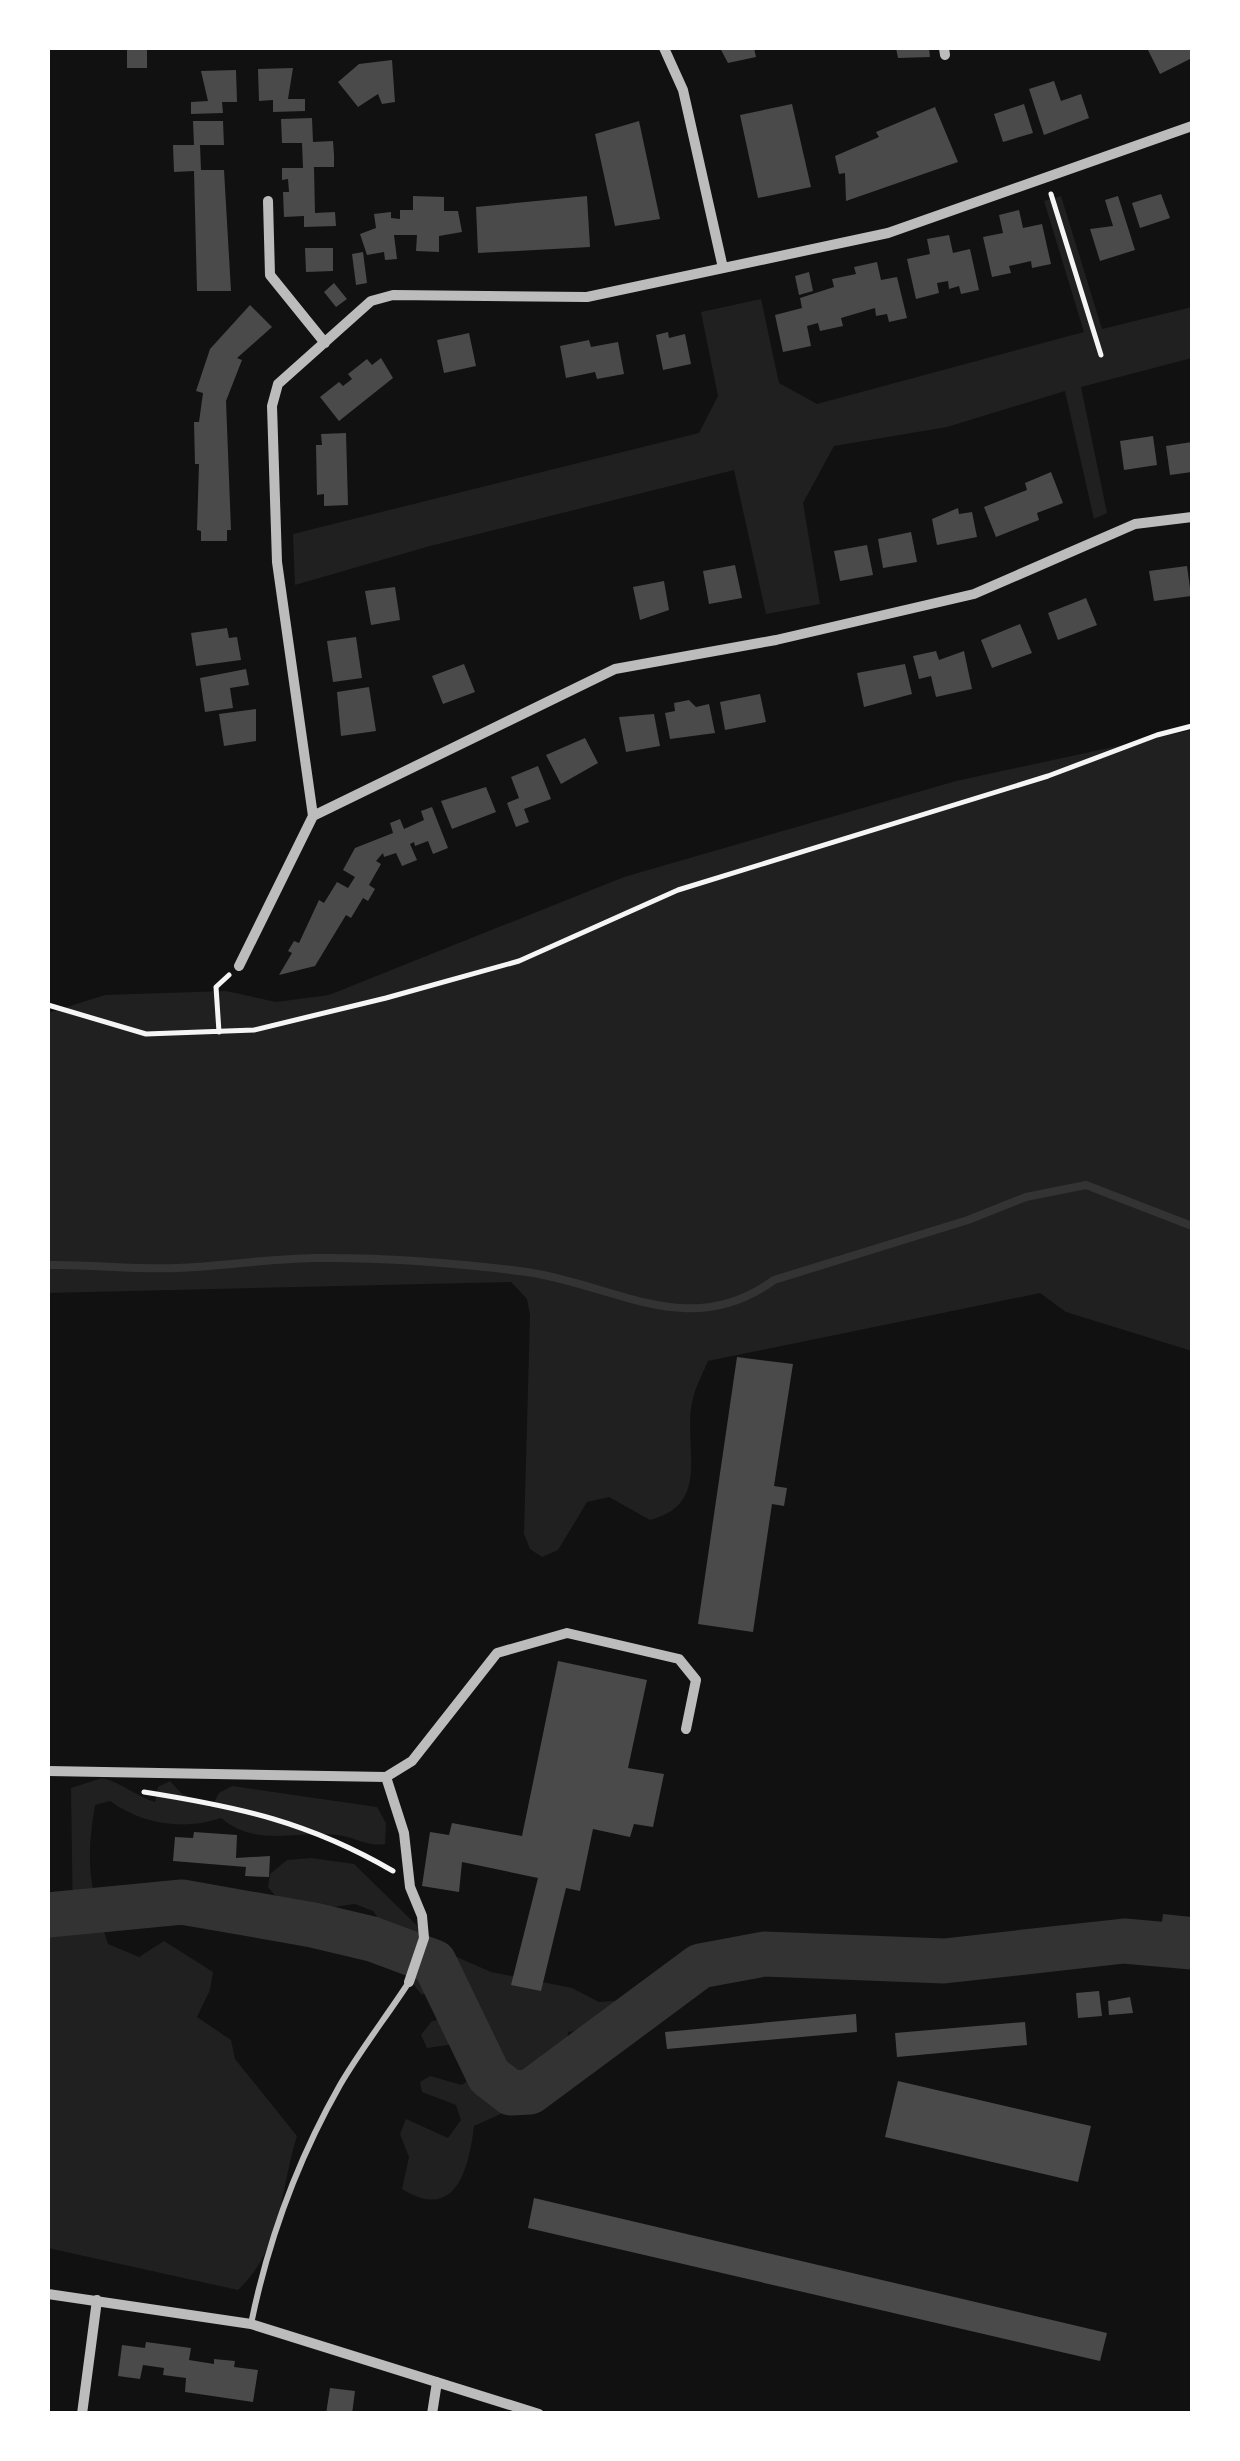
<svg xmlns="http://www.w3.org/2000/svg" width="1240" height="2461" viewBox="0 0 1240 2461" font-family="Figtree,sans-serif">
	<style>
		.green { fill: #202020 }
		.water { fill: #333 }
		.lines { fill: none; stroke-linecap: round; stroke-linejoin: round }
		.stream { stroke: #333; stroke-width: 8 }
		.river { stroke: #333; stroke-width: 45 }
		.building { fill: #4a4a4a }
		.path { stroke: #f5f5f5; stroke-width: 5 }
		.service { stroke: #bcbcbc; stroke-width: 6 }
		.minor { stroke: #bcbcbc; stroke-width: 10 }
	</style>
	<rect width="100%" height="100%" fill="#111"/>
	<!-- green -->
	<path class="green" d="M1061 196 1102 329 1192 307V358L1081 387 1107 513 1094 519 1065 391 947 427 834 446 803 503 820 604 766 614 734 470 430 546 295 585 293 534 699 433 718 396 701 312 761 299 779 383 817 404 1084 332 1044 201Z
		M1192 730V1351L1066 1312 1040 1293 708 1361C703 1373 696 1386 693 1398 681 1444 714 1504 650 1520L609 1497 587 1502 558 1550 542 1557 530 1549 524 1534 530 1315 527 1299 511 1282 48 1293V1013L105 995 226 991 276 1002 329 995 624 877 956 781Z
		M102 1778C123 1783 135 1796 155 1802L158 1787 170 1781 181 1793 211 1808 219 1793 232 1786 377 1807 386 1823 385 1844C367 1847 355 1837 338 1835 296 1830 257 1848 221 1818 183 1831 142 1824 110 1801L95 1805C85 1865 90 1887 108 1944L139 1957 164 1941 213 1972 210 1990 197 2017 231 2040 235 2059 297 2136C280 2190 282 2249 238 2290L48 2248V1936L73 1926 71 1788Z
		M311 1858 354 1864 443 1951 491 1972 572 1988 599 2002 615 2001 622 2014 616 2023 568 2032 567 2048 529 2076 514 2108 474 2126C469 2168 456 2223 402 2189L409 2157 400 2134 406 2119 448 2138 461 2120 456 2105 422 2092 420 2082 430 2076 462 2085 472 2077V2062L462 2043 427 2048 421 2035 432 2021 475 2016 476 2004 462 1995 421 1994 414 1985 412 1966 373 1911 355 1904 326 1908 282 1904 268 1887 270 1874 287 1860Z"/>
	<!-- water -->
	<path class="water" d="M1163 1914 1192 1917V1952L1159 1945Z"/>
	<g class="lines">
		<!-- stream -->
		<path class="stream" d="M48 1265C90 1264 135 1270 177 1268 223 1266 268 1259 314 1258 384 1257 458 1263 527 1272 616 1285 690 1342 774 1280L968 1220 1026 1197 1086 1185 1192 1226"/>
		<!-- river -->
		<path class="river" d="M48 1915 182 1902 313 1925 372 1939 434 1962 489 2076 511 2093 530 2092 700 1966 764 1954 944 1961 1124 1941 1192 1947"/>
	</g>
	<!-- building -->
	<path class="building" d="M127 48H147V68H127Z
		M720 48H754L756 57 728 63Z
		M896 48H929L930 57 898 58Z
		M1147 48H1192V58L1160 74Z
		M392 60 395 102 382 104 378 94 358 107 338 82 359 64Z
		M293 68 288 99H305V111L273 112V100L259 101 258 69Z
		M236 70 237 102H222L223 113 191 114V102L208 101 201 71Z
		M1054 81 1061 101 1081 94 1089 118 1044 135 1029 89Z
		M792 104 811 187 758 198 740 115Z
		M1024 104 1033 133 1003 142 994 114Z
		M935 107 958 162 846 201 845 173 839 174 835 156 879 137 876 132Z
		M312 118 313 142 333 141 334 155V167H314L315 213 335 212 336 226 304 227V216L284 217 283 192H289L288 179 282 180V168H303L302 143H282L281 119Z
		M193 121H223L224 145H200L201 170H224L231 291H197L194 171 174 172 173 145H194Z
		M639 121 660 219 615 226 595 134Z
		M1161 194 1170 218 1140 228 1132 203Z
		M413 196 444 197V211H458L462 232 439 236V252L416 251 417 235H394L397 259 385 260 384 252 367 255 360 234 376 228 374 214 391 212V218L400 219V210H413Z
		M587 196 590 247 478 253 476 207Z
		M1118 196 1135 250 1100 261 1090 229 1113 226 1105 200Z
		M1019 210 1023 228 1042 224 1051 264 1032 268 1031 261 1009 266 1011 273 992 277 983 237 1003 233 999 215Z
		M949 235 953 253 970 249 979 290 961 294 959 286 949 289 948 281 937 283 939 293 916 299 907 259 930 254 927 239Z
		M305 248H333V271L306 272Z
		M363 252 367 283 356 285 352 254Z
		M877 262 881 280 897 277 907 318 889 322 887 314 876 316 875 308 841 318 843 326 820 331 818 323 807 326 811 346 783 352 775 315 802 308 800 298 834 287 832 279 856 274 854 267Z
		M809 272 813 291 799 295 795 276Z
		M334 283 347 299 336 307 324 292Z
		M250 305 272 327 237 358 242 360 226 401 231 530H227V541H201V531L197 530 199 464H195L194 422H199L203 393 196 391 210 349Z
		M668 332 669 338 685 334 691 364 663 370 656 335Z
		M469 333 476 366 444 373 437 340Z
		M589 340 591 347 618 342 624 374 597 379 595 372 566 378 560 346Z
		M381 358 393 378 339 421 320 397 339 382 343 386 352 379 348 374 367 359 372 365Z
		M346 433 348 505 324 506V494L317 495 316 445H322L321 434Z
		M1153 436 1157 465 1124 470 1120 441Z
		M1192 442V472L1170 475 1166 446Z
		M1051 472 1063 503 1037 513 1039 520 996 537 984 507 1027 490 1025 483Z
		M958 508 959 514 972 512 977 537 937 545 932 519Z
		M911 532 917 562 883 568 878 539Z
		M867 545 873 575 840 581 834 551Z
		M735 565 742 598 709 604 703 571Z
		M1187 566 1191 596 1154 601 1149 571Z
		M664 581 669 610 640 620 633 587Z
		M395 587 400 620 371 625 365 591Z
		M1086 598 1097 625 1058 640 1048 613Z
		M1020 624 1032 653 992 668 981 640Z
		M227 628 229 638 237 637 241 660 196 666 191 633Z
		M356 637 362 678 333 682 327 641Z
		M936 651 939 660 964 651 972 689 936 697 931 676 919 679 913 656Z
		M464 664 475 692 443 704 432 676Z
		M905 664 912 694 864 707 857 673Z
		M246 669 249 685 230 688 233 708 205 712 200 678Z
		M369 687 376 731 341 736 337 692Z
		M760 694 766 722 725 730 720 702Z
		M689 700 696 707 709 704 715 733 670 739 665 713 675 711 674 703Z
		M256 709V741L224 746 219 714Z
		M654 714 660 746 626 752 619 717Z
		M585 738 598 763 561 784 546 755Z
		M538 766 551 799 524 809 529 822 516 827 507 803 519 798 511 777Z
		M486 787 496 812 452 829 441 801Z
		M432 807 448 848 433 854 428 841 415 846 414 842 410 844 417 860 402 866 396 853 384 857 383 853 376 861 381 864 369 885 375 889 368 901 363 898 351 918 346 915 315 966 279 975 292 953 288 951 294 941 299 943 319 900 324 903 337 882 348 888 355 877 343 870 355 848 393 833 390 823 400 819 404 829 424 820 421 811Z
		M737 1357 793 1364 774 1486 787 1488 784 1506 772 1504 753 1632 698 1624Z
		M558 1661 647 1680 628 1768 664 1774 653 1827 634 1824 630 1837 593 1829 580 1891 566 1888 541 1991 511 1985 538 1878 462 1862 459 1892 422 1886 430 1832 449 1835 452 1823 522 1836Z
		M194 1832 237 1835 236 1858 270 1856 269 1877 245 1876 246 1867 173 1861 175 1837 193 1838Z
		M1099 1991 1102 2016 1078 2018 1076 1993Z
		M1130 1997 1133 2013 1109 2015 1108 2001Z
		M856 2014 857 2032 667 2049 665 2032Z
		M1025 2022 1027 2045 897 2057 895 2033Z
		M898 2081 1091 2126 1078 2182 885 2137Z
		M534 2198 1107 2333 1100 2361 528 2228Z
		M146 2342 191 2348 189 2360 214 2364V2359L224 2360 235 2361 234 2367 258 2370 253 2402 185 2392 186 2378 163 2375 164 2368 143 2365 140 2379 118 2376 122 2345 145 2348Z
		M330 2388 355 2391 352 2414H326Z"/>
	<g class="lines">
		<!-- path -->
		<path class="path" d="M1051 194 1101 355
			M48 1005 146 1034 254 1030 386 998 519 961 678 890 1048 776 1157 735 1192 726
			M219 1032 216 987 229 975
			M144 1792C239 1807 309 1822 393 1871"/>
		<!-- service -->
		<path class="service" d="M251 2324C268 2241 298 2159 340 2085 361 2049 387 2016 409 1982"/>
		<!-- minor -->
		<path class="minor" d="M664 48 683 90 723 268
			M944 48 945 55
			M268 201 270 275 325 343
			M313 816 615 669 776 640 974 594 1135 524 1192 517
			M239 966 313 816 277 562 272 406 278 384 371 301 393 295 587 297 888 233 1192 126
			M48 1771 386 1777 412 1761 497 1653 567 1633 679 1659 696 1680 686 1729
			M386 1777 404 1833 410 1887 422 1916 424 1938 409 1982
			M48 2294 251 2324 539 2414
			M82 2414 97 2300
			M432 2414 437 2382"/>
	</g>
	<!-- border -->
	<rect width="1240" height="2461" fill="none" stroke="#ffffff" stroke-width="100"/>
</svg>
